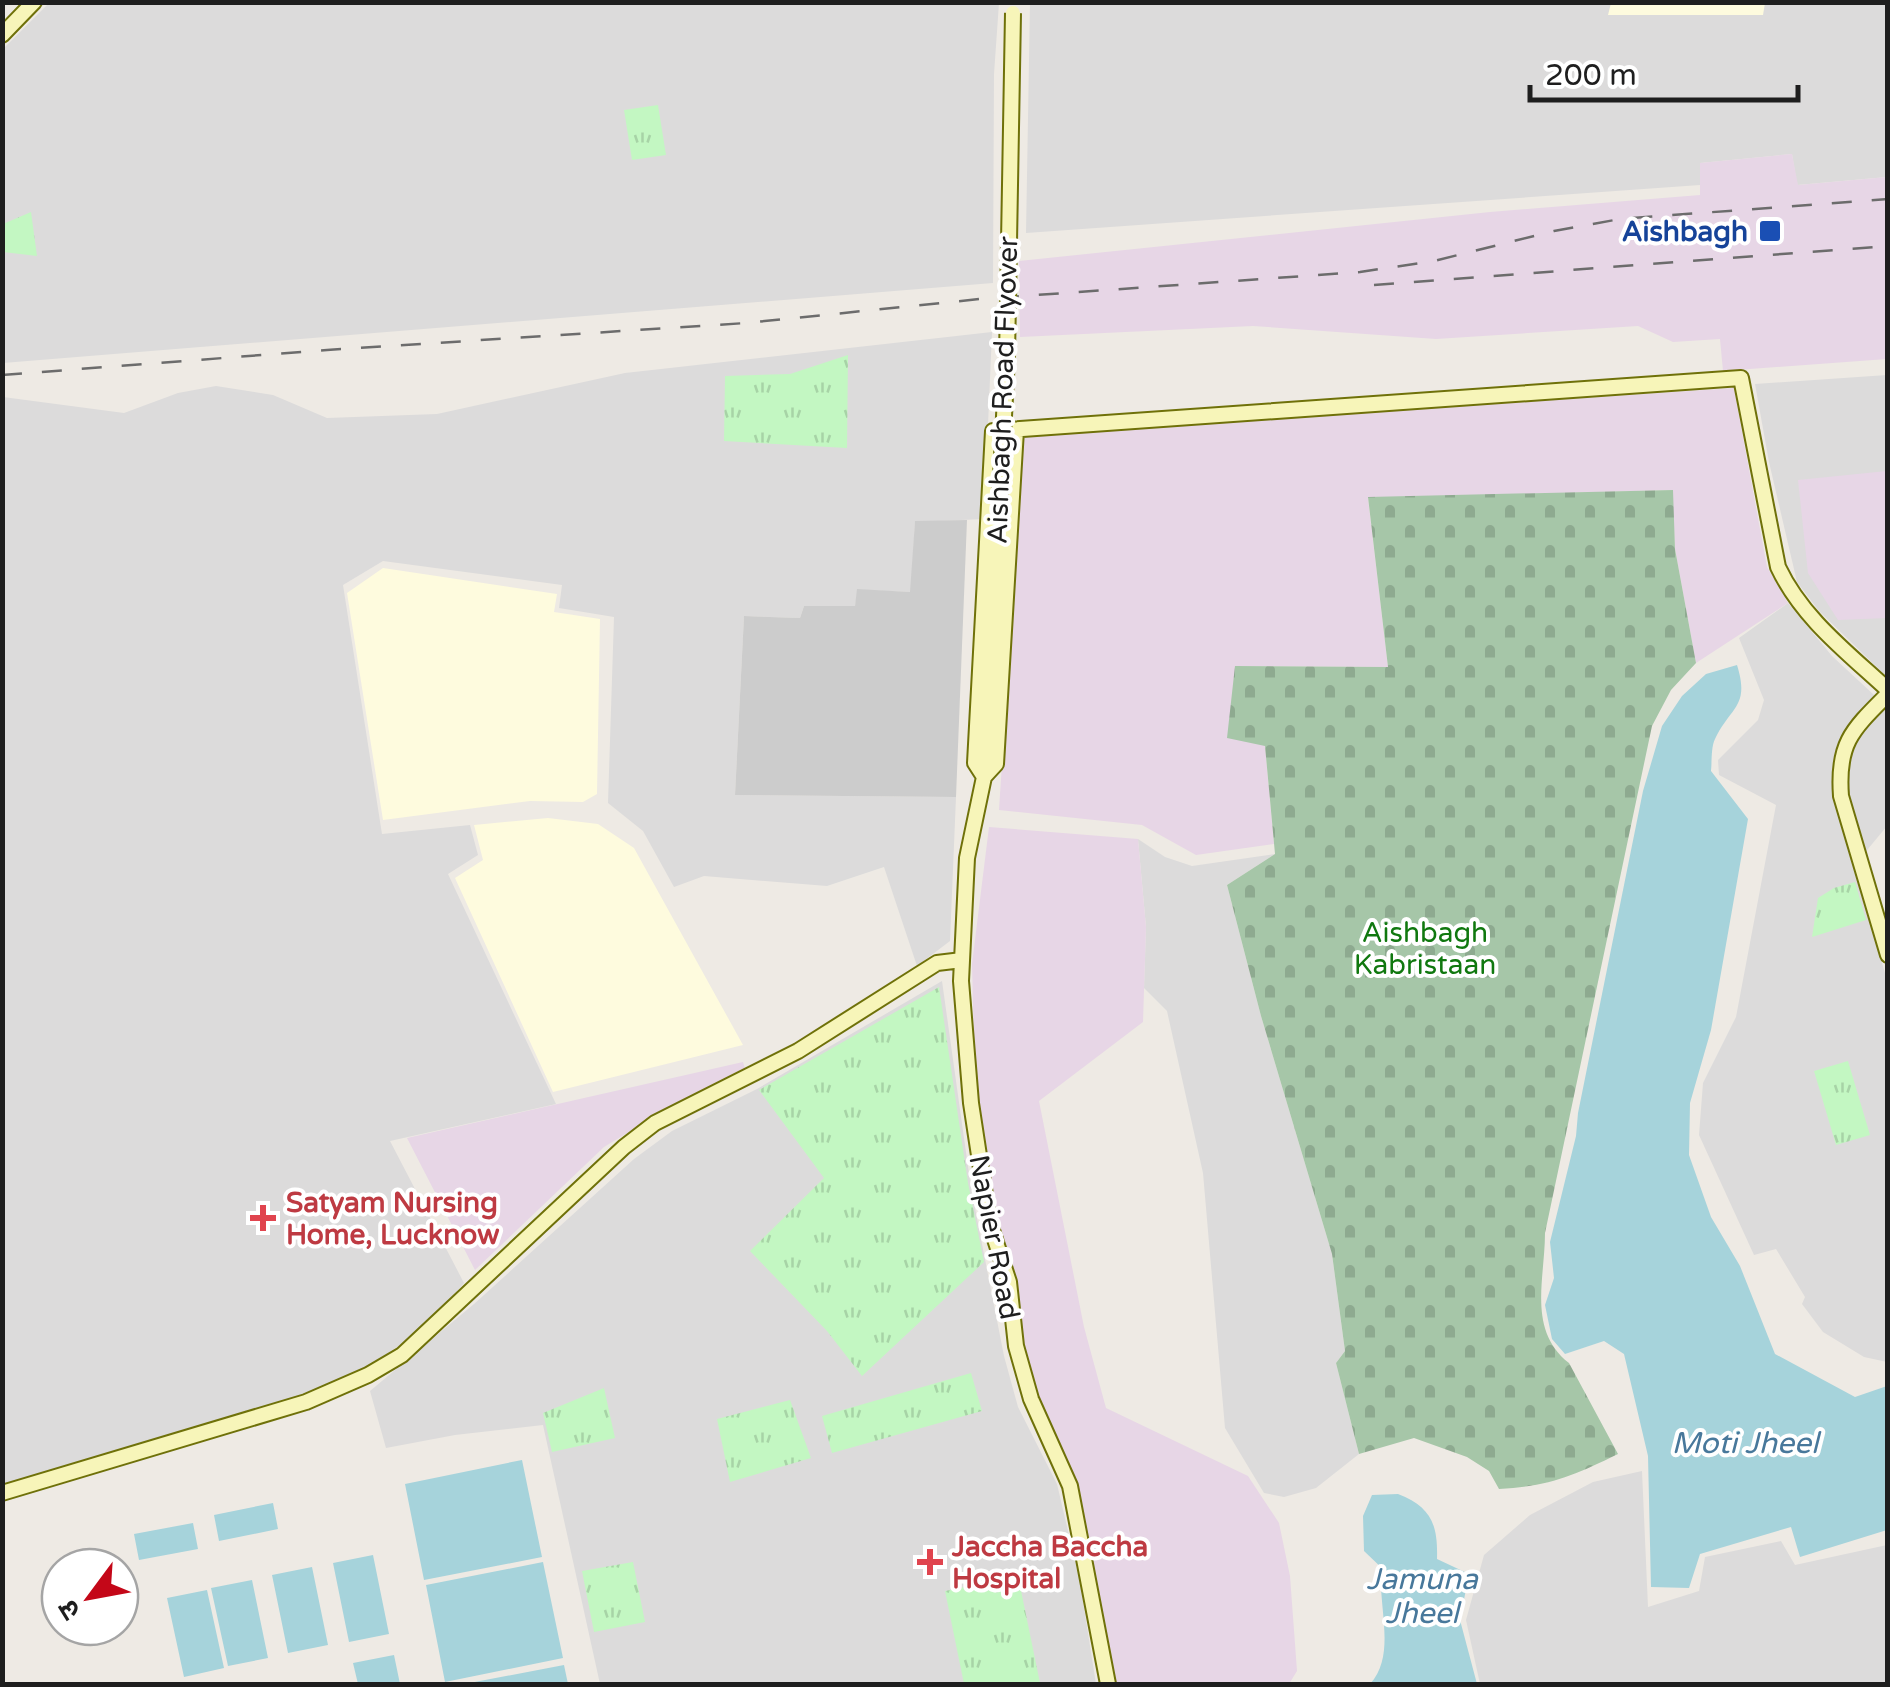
<svg xmlns="http://www.w3.org/2000/svg" width="1890" height="1687" viewBox="0 0 1890 1687" font-family="'Varela Round','Noto Sans Devanagari',sans-serif">
	<style>
		.residential { fill: #dcdbdb }
		.industrial { fill: #e7d6e6 }
		.education { fill: #fefbde }
		.religious { fill: #ccc }
		.cemetery { fill: url(#cemetery-stones) }
		.park { fill: url(#park-tufts) }
		.water { fill: #a6d3db }
		.lines { fill: none; stroke-linecap: round; stroke-linejoin: round }
		.secondary-casing { stroke: #6f7109; stroke-width: 18 }
		.secondary { stroke: #f7f5b9; stroke-width: 14 }
		.rail { stroke: #6c6c6c; stroke-width: 2.5; stroke-dasharray: 20 20; stroke-linecap: butt }
		.secondary-bridge-casing { stroke: #6f7109; stroke-width: 18; stroke-linecap: butt }
		.secondary-bridge { stroke: #f7f5b9; stroke-width: 14 }
		.transit-dot { fill: #1a4fb4; stroke: #fff; stroke-width: 4 }
		.health-dot { fill: #e0444e; stroke: #fff; stroke-width: 4 }
		.labels { text-anchor: middle; stroke-width: 8; stroke-linejoin: round; paint-order: stroke }
		.transit-label { font-size: 28px; font-weight: bold; fill: #164399; stroke: #fff; text-anchor: end }
		.street-label { font-size: 28px; fill: #1e1e1e; stroke: #fff }
		.park-label { font-size: 28px; fill: #10780f; stroke: #fff }
		.health-label { font-size: 28px; font-weight: bold; fill: #be3a42; stroke: #fff; text-anchor: start }
		.water-label { font-size: 30px; font-style: italic; fill: #48789b; stroke: #fff }
	</style>
	<defs>
		<pattern id="cemetery-stones" width="16" height="16" patternUnits="userSpaceOnUse" patternTransform="scale(2.5)"><rect width="16" height="16" fill="#a6c6a8"/><path d="M2 7V4a2 2 0 0 1 4 0v3zM10 15v-3a2 2 0 0 1 4 0v3z" fill="#8eaa90"/></pattern>
		<pattern id="park-tufts" width="24" height="20" patternUnits="userSpaceOnUse" patternTransform="scale(2.5)"><rect width="24" height="20" fill="#c3f7c2"/><path d="M3 7l-1-3M5 7V3M7 7l1-3M15 17l-1-3M17 17v-4M19 17l1-3" fill="none" stroke="#a7d3a6"/></pattern>
	</defs>
	<rect width="100%" height="100%" fill="#eeeae4"/>
	<!-- residential -->
	<path class="residential" d="M49 3H999L994 74 993 283 3 363V49Z
		M1030 3H1887V177L1797 185 1792 154 1700 163V185L1026 233Z
		M992 332 984 519 915 522 911 592 858 590 855 606H804L800 618 744 616 735 795 956 797 950 941 917 966 884 867 827 886 704 876 674 887 643 831 608 803 614 617 559 608 562 585 383 561 343 585 382 834 470 825 478 855 448 874 556 1104 390 1141 464 1283 421 1331 359 1372 289 1399 3 1487V397L124 413 178 393 216 386 273 395 327 418 437 414 625 373Z
		M1887 375V677L1819 611 1797 582 1769 462 1755 384Z
		M1788 603 1832 656 1887 707V826L1853 867 1885 973H1887V1362L1864 1357 1823 1332 1802 1304 1805 1297 1776 1249 1754 1255 1699 1135 1703 1083 1736 1017 1776 805 1719 775 1718 760 1758 720 1764 700 1739 638Z
		M1138 839 1165 857 1192 866 1275 854 1227 885 1261 1016 1332 1254 1345 1351 1336 1363 1359 1454 1316 1488 1284 1497 1264 1493 1225 1428 1203 1173 1167 1011 1144 988 1146 927Z
		M942 981 971 1188 1004 1356 1018 1407 1057 1484 1080 1582 1096 1684H600L543 1425 455 1435 386 1448 370 1391 474 1304 634 1159 672 1131 757 1089Z
		M1642 1471 1648 1607 1699 1591 1705 1557 1781 1541 1795 1565 1887 1545V1684H1480L1466 1620 1484 1555 1530 1515 1593 1482Z"/>
	<!-- industrial -->
	<path class="industrial" d="M1792 154 1798 185 1887 177V359L1723 371 1720 339 1673 342 1638 326 1436 339 1253 326 1020 337 1019 261 1490 212 1700 195V163Z
		M1734 388 1767 567 1788 603 1696 663 1675 549 1672 490 1368 498 1388 667 1236 666 1265 746 1274 844 1196 855 1142 825 999 810 1023 435Z
		M1887 471V618L1838 620 1808 573 1798 480Z
		M989 827 1138 839 1146 927 1143 1022 1039 1101 1084 1327 1106 1408 1248 1476 1279 1523 1290 1576 1297 1671 1289 1684H1116L1079 1489 1035 1398 1014 1318 975 1084 972 964Z
		M743 1062 745 1069 672 1106 604 1147 475 1270 407 1138Z"/>
	<!-- education -->
	<path class="education" d="M1611 3V2L1765 3 1763 15H1608Z
		M383 568 557 594 554 612 600 619 597 794 583 802 530 801 383 820 347 593Z
		M548 818 598 824 634 848 743 1045 553 1092 455 878 483 860 474 825Z"/>
	<!-- religious -->
	<path class="religious" d="M967 520 956 797 735 795 744 616 800 618 804 606H855L857 589 910 592 915 521Z"/>
	<!-- cemetery -->
	<path class="cemetery" d="M1673 490 1675 549 1696 663 1671 690 1652 726 1545 1233C1545 1279 1527 1330 1569 1363L1618 1454C1573 1476 1550 1486 1499 1489L1489 1471 1467 1457 1414 1438 1359 1454 1336 1363 1345 1351 1332 1254 1261 1016 1227 885 1275 854 1265 746 1227 738 1235 666 1388 667 1368 497Z"/>
	<!-- park -->
	<path class="park" d="M658 105 666 155 632 160 624 110Z
		M31 212 37 256 3 252V224Z
		M848 355 847 448 724 441 725 376 790 374Z
		M1855 882 1866 920 1812 937 1818 898 1834 888Z
		M939 987 968 1183 984 1262 862 1376 827 1331 750 1251 824 1178 759 1090Z
		M1848 1061 1870 1135 1836 1145 1814 1071Z
		M971 1373 982 1411 832 1453 822 1416Z
		M604 1388 615 1438 552 1452 543 1413Z
		M790 1400 811 1458 730 1482 717 1419Z
		M633 1562 645 1622 594 1632 582 1571Z
		M1018 1576 1040 1683 964 1684 945 1591Z"/>
	<!-- water -->
	<path class="water" d="M1737 665C1750 707 1731 706 1715 739 1711 747 1712 761 1711 771L1748 819 1711 1030 1690 1103 1689 1155 1711 1217 1740 1266 1775 1354 1855 1397 1887 1386V1530L1800 1557 1791 1527 1700 1554 1689 1588 1651 1587 1648 1456 1624 1354 1604 1341 1565 1354 1552 1339 1545 1305 1554 1278 1550 1242 1576 1136 1578 1113 1643 791 1662 726 1682 696 1706 674Z
		M522 1460 542 1557 424 1580 405 1484Z
		M1398 1494C1431 1507 1438 1524 1437 1559L1469 1574 1460 1620 1477 1684H1370C1395 1657 1380 1612 1381 1578L1387 1573 1364 1551 1363 1516 1372 1495Z
		M273 1503 278 1529 219 1541 214 1515Z
		M193 1523 198 1549 139 1560 134 1534Z
		M373 1555 389 1634 349 1642 333 1563Z
		M543 1562 563 1658 445 1682 426 1585Z
		M312 1567 328 1645 288 1653 272 1575Z
		M252 1580 268 1658 228 1666 211 1588Z
		M207 1590 224 1668 184 1677 167 1598Z
		M394 1655 400 1684H358L353 1663Z
		M564 1665 568 1684H464Z"/>
	<g class="lines">
		<defs>
			<path id="secondary" d="M2 35 34 2
				M999 515 984 777 967 858 961 981 971 1103 989 1221 1009 1282 1016 1346 1031 1399 1070 1486 1108 1684
				M1888 694C1852 730 1837 743 1841 796L1888 955
				M984 777 975 763 993 431 1741 378 1778 567C1802 618 1847 652 1888 690
				M984 777 996 764 1016 430
				M2 1493 306 1402 368 1375 402 1355 624 1147 655 1123 798 1051 937 963 962 960"/>
		</defs>
		<!-- secondary casing -->
		<use href="#secondary" class="secondary-casing"/>
		<!-- secondary -->
		<use href="#secondary" class="secondary"/>
		<!-- rail -->
		<path class="rail" d="M1374 285 1888 246
			M2 375 327 350 746 323 980 299 1360 272 1434 261 1554 231 1620 219 1888 199"/>
		<defs>
			<path id="secondary-bridge" d="M999 515 1007 357 1013 13"/>
		</defs>
		<!-- secondary-bridge casing -->
		<use href="#secondary-bridge" class="secondary-bridge-casing"/>
		<!-- secondary-bridge -->
		<use href="#secondary-bridge" class="secondary-bridge"/>
	</g>
	<!-- markers -->
	<rect class="transit-dot" x="1758" y="219" width="24" height="24" rx="5"/>
	<g class="health-dot">
		<path d="M258 1203h10v10h10v10h-10v10h-10v-10h-10v-10h10z"/>
		<path d="M925 1547h10v10h10v10h-10v10h-10v-10h-10v-10h10z"/>
	</g>
	<g class="labels">
		<!-- transit labels -->
		<g class="transit-label">
			<text x="1748" y="241">Aishbagh</text>
		</g>
		<!-- street labels -->
		<g class="street-label">
			<text transform="translate(1002 390) rotate(-88)" y="10">Aishbagh Road Flyover</text>
			<text transform="translate(995 1237) rotate(79)" y="10">Napier Road</text>
		</g>
		<!-- park labels -->
		<g class="park-label">
			<text x="1425" y="942">Aishbagh<tspan x="1425" dy="32">Kabristaan</tspan></text>
		</g>
		<!-- health labels -->
		<g class="health-label">
			<text x="286" y="1212">Satyam Nursing<tspan x="286" dy="32">Home, Lucknow</tspan></text>
			<text x="952" y="1556">Jaccha Baccha<tspan x="952" dy="32">Hospital</tspan></text>
		</g>
		<!-- water labels -->
		<g class="water-label">
			<text x="1745" y="1453">Moti Jheel</text>
			<text x="1422" y="1589">Jamuna<tspan x="1422" dy="34">Jheel</tspan></text>
		</g>
	</g>
	<!-- border -->
	<rect width="1890" height="1687" fill="none" stroke="#1e1e1e" stroke-width="10"/>
	<!-- north arrow -->
	<g transform="translate(90 1597) rotate(238)"><circle r="48" fill="#ffffff" stroke="#a5a5a5" stroke-width="2.5"/>
	<path d="M0-8L18 38L0 25L-18 38Z" fill="#c40718"/>
	<text y="-15" font-size="28" font-weight="bold" text-anchor="middle" fill="#1e1e1e">उ</text>
	</g>
	<!-- scale -->
	<path d="M1530 85v15h268v-15" fill="none" stroke="#1e1e1e" stroke-width="5"/>
	<text x="1545" y="85" font-size="30" fill="#1e1e1e" stroke="#ffffff" stroke-width="8" paint-order="stroke">200 m</text>
</svg>
